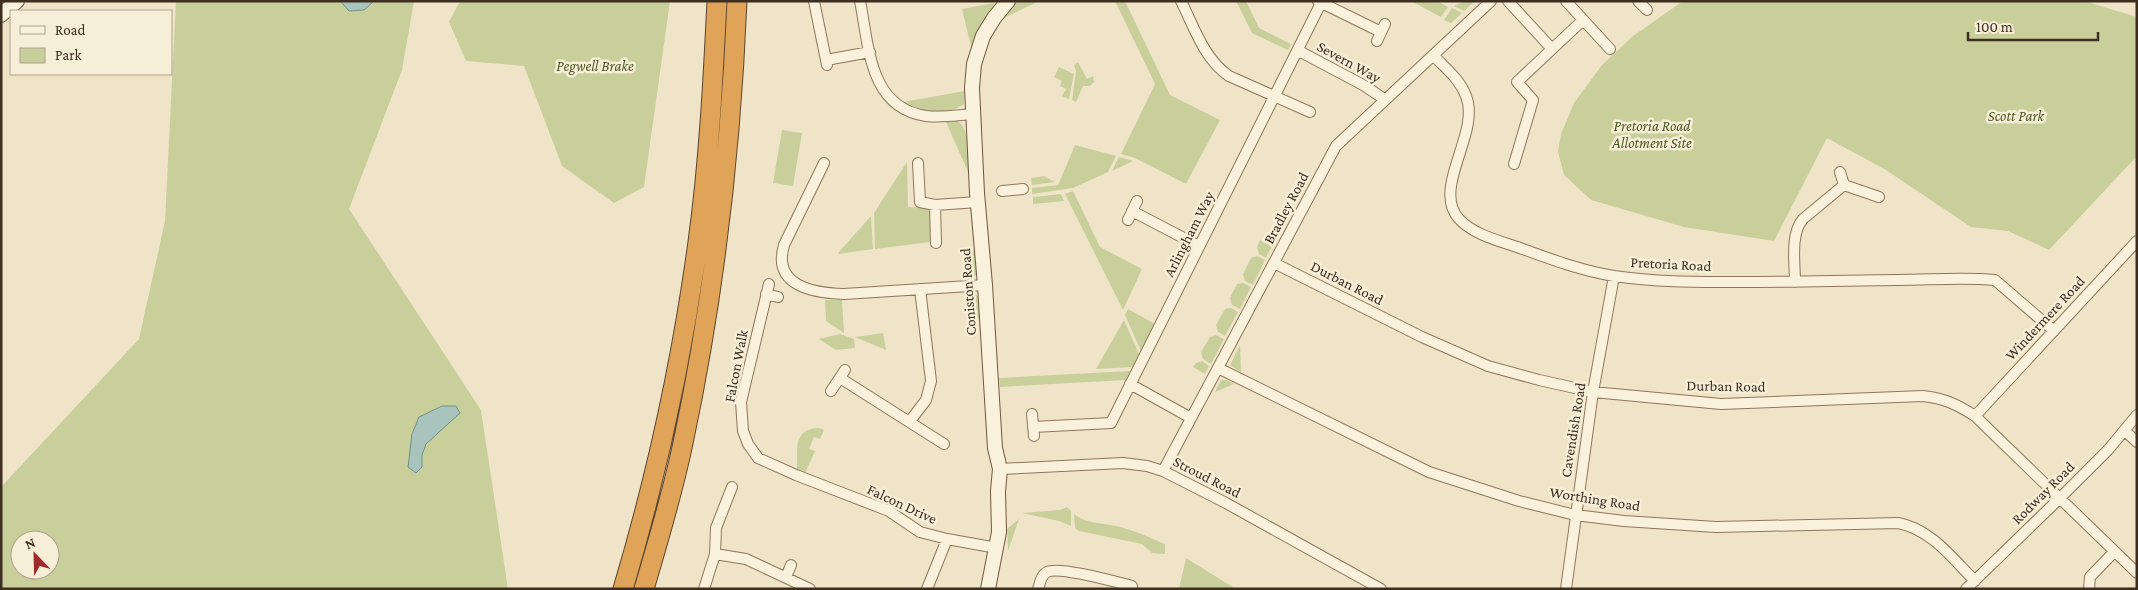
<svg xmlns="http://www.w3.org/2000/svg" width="2138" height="590" viewBox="0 0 2138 590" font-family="'Crimson Pro',serif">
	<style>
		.green { fill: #c9cf9b; fill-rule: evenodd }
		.water { fill: #a9c4bc; stroke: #6f938a }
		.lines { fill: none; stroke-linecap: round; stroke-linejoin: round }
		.street-casing { stroke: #8d765c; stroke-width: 12 }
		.secondary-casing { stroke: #6f573f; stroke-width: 16 }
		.highway-casing { stroke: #5b4430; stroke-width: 21 }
		.street { stroke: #faf1dc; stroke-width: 10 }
		.secondary { stroke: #faf1dc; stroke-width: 14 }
		.highway { stroke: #e0a458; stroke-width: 19 }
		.labels { text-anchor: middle; stroke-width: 5; stroke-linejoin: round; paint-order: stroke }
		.street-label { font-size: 15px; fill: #3d2e20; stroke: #f7eed8 }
		.park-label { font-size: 15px; font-style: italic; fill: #4d5a26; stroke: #f7eed8 }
	</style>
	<rect width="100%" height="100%" fill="#f0e4c8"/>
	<!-- green -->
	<path class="green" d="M176 1H414L402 70 349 209 481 410 508 589H1V487L139 339 165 221ZM20 540H50V570H20Z
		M460 1H670L644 187 614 203 562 166 524 66 466 61 449 22Z
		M1017 1H1039L1002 19Z
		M1115 1H1125L1170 95 1220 120 1186 184 1135 158 1121 154 1155 84Z
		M1236 1H1246L1259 28 1291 44 1288 50 1252 33Z
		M1411 1H1437L1448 7 1441 17Z
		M1465 1H1475L1464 11 1454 6Z
		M1683 1H2084L2137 17V156L2049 250 2008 231 1971 227 1886 170 1827 138 1774 241 1684 227 1591 200 1564 175 1558 152 1561 134 1574 103 1602 65 1633 36Z
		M994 3 995 9 972 50 962 9Z
		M1452 8 1462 13 1451 23 1444 20Z
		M1078 62 1087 79 1093 76 1094 82 1090 86H1083L1076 102 1072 100 1076 71 1074 65Z
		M1059 67 1074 74 1069 99 1062 96 1066 89 1060 86 1062 81 1054 77Z
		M965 91 964 104C948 116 919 112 903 102Z
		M957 121C971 128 968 160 969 174L946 122Z
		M782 130 802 133 793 186 773 183Z
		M1075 145 1116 156 1108 172 1073 188 1032 194V188L1058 185Z
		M1119 157 1133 161 1112 171Z
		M907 162 908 207 930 208 931 242 875 249 874 213Z
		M1044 176 1055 182 1032 185 1031 178Z
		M1073 191 1100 247 1142 269 1123 310 1065 194Z
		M1061 194 1064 201 1033 204V197Z
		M871 216 873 249 838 254 839 252Z
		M977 236 979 271 973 279 966 280Z
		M1260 240 1272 246 1266 258 1259 254 1257 247Z
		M1257 256 1265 260 1253 285 1245 281 1243 274 1251 258Z
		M1243 283 1251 287 1240 309 1232 305 1230 298 1237 284Z
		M965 289C985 293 981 310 982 327Z
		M825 300H842L844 333 826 321Z
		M1231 308 1238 312 1225 336 1218 332 1216 325 1225 309Z
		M1128 309 1155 324 1141 351 1125 315Z
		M1124 320 1139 354 1133 367 1096 369Z
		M883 333 886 350 855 337Z
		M840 334 854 339 855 348 836 350 819 339Z
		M1216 335 1224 339 1211 364 1203 359 1201 352 1210 337Z
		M1240 345 1241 372 1230 365Z
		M1202 361 1209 366 1205 374 1193 367 1196 363Z
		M1130 371 1126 380 1000 387 999 378Z
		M1221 380H1226L1234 384 1215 392Z
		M819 428 824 430 820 439 814 437 809 449 815 451 805 473 797 470C798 450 792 429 819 428Z
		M1067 507 1071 511V526L1059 521 1022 513 1060 510Z
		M1074 514C1086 524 1106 523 1120 527 1136 531 1151 538 1165 544V554L1152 553 1142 544 1079 531 1075 528Z
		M1019 519 1008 551 1007 529Z
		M1186 558 1236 589H1179Z"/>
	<!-- water -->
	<path class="water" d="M340 1H374L364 10 349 11Z
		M442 406H456L460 413 426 444 422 455V467L416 473 408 467 412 434 419 417Z"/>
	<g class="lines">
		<defs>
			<path id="street" d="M814 1 827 65
				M860 1C869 46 869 108 926 116 941 118 958 115 973 114
				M1181 1C1194 27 1204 59 1229 76L1310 112
				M1318 1 1381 32
				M1508 1 1552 49
				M1566 1 1610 49
				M1638 1 1647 10
				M1377 41 1385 24
				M1299 51 1365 86 1384 99
				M1433 55C1445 68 1460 79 1466 96 1481 133 1431 188 1459 219 1474 235 1500 241 1520 248 1550 259 1582 271 1614 276 1654 282 1694 282 1735 282 1789 282 1843 281 1897 280 1929 280 1963 277 1995 280L2054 331
				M826 60 870 52
				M824 163 784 245C772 286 813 293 844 294L985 285
				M918 163 920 202 935 205 978 202
				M1514 164 1533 100 1517 82 1583 20
				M1840 172 1844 185
				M1002 191 1023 189
				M935 205 936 243
				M1132 211 1199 246
				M1128 220 1137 201
				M1274 263 1422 337 1488 366 1539 380 1593 392 1721 404 1923 396C1944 398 1958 405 1975 416L2137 573
				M1795 282C1795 263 1790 234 1803 219L1844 185 1879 197
				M769 284 741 402 743 431 748 444 758 458 796 475 889 511 920 532 947 539 997 548
				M766 294 778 297
				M1218 368 1429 472 1519 501 1575 515 1624 521 1716 527 1898 523C1931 529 1952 558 1975 581
				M840 378 944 444
				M1130 384 1191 418
				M831 391 845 370
				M1032 414 1034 436
				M1975 416 2137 241
				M910 421 926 400 931 381 920 289
				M1033 427 1111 423 1321 3
				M2125 431 2137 442
				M1000 469 1123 463 1147 466 1163 471 1226 503 1381 589
				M1163 471 1336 146 1491 1
				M715 554 746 559 810 589
				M786 577 791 565
				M704 589 715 554 716 528 732 487
				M927 589 947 539
				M1038 589C1040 583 1041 575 1047 572 1059 566 1116 582 1132 586
				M1566 589 1593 392 1614 276
				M1966 589 2059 499 2108 450 2137 415
				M2089 589 2090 577 2114 552"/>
			<path id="secondary" d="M1 15 17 1
				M988 589 999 532 998 491 1000 469 995 448 985 285 977 193 972 88 974 64 983 36 994 18 1008 1"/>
			<path id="highway" d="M623 589C657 475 682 360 698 242 709 162 713 82 717 1
				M644 589C658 541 673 492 683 443 714 297 731 150 737 1"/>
		</defs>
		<!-- street casing -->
		<use href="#street" class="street-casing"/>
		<!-- secondary casing -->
		<use href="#secondary" class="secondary-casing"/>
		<!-- highway casing -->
		<use href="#highway" class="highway-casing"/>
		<!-- street -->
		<use href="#street" class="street"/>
		<!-- secondary -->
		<use href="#secondary" class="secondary"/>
		<!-- highway -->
		<use href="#highway" class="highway"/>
	</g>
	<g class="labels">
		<!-- street labels -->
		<g class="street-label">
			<text transform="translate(1349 62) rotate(29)" y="5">Severn Way</text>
			<text transform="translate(1286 208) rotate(-62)" y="5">Bradley Road</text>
			<text transform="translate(1189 234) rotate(-63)" y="5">Arlingham Way</text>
			<text transform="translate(1671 264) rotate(3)" y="5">Pretoria Road</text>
			<text transform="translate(1347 283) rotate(27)" y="5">Durban Road</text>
			<text transform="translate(968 292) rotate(-94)" y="5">Coniston Road</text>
			<text transform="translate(2045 318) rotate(-47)" y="5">Windermere Road</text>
			<text transform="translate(736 366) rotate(-79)" y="5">Falcon Walk</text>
			<text transform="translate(1726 386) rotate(1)" y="5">Durban Road</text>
			<text transform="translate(1573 430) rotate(-81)" y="5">Cavendish Road</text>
			<text transform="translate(1207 477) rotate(27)" y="5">Stroud Road</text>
			<text transform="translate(2043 493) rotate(-45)" y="5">Rodway Road</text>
			<text transform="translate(1595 499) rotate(9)" y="5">Worthing Road</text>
			<text transform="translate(902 504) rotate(25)" y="5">Falcon Drive</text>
		</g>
		<!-- park labels -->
		<g class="park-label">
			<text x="595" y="71">Pegwell Brake</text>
			<text x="2016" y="121">Scott Park</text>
			<text x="1652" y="131">Pretoria Road<tspan x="1652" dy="17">Allotment Site</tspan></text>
		</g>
	</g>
	<!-- border -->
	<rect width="2138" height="590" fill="none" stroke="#3d2e20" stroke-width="5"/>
	<!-- legend -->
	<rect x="10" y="10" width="162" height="65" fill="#f7eed8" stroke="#ada18e"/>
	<rect x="20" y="26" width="25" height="8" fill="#faf1dc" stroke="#ada18e"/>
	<text x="55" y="35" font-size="15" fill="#3d2e20">Road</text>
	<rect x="20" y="48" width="25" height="15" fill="#c9cf9b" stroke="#ada18e"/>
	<text x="55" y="60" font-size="15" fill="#3d2e20">Park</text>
	<!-- north arrow -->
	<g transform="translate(35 555) rotate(337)"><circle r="24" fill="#f7eed8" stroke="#ada18e"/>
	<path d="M0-4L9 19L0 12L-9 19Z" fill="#9e2a2b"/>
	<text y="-8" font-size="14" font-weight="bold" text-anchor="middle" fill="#3d2e20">N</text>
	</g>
	<!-- scale -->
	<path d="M1968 32v8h130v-8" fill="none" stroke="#3d2e20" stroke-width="2.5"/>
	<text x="1976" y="32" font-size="15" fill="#3d2e20" stroke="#f7eed8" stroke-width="4" paint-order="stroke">100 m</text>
</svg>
